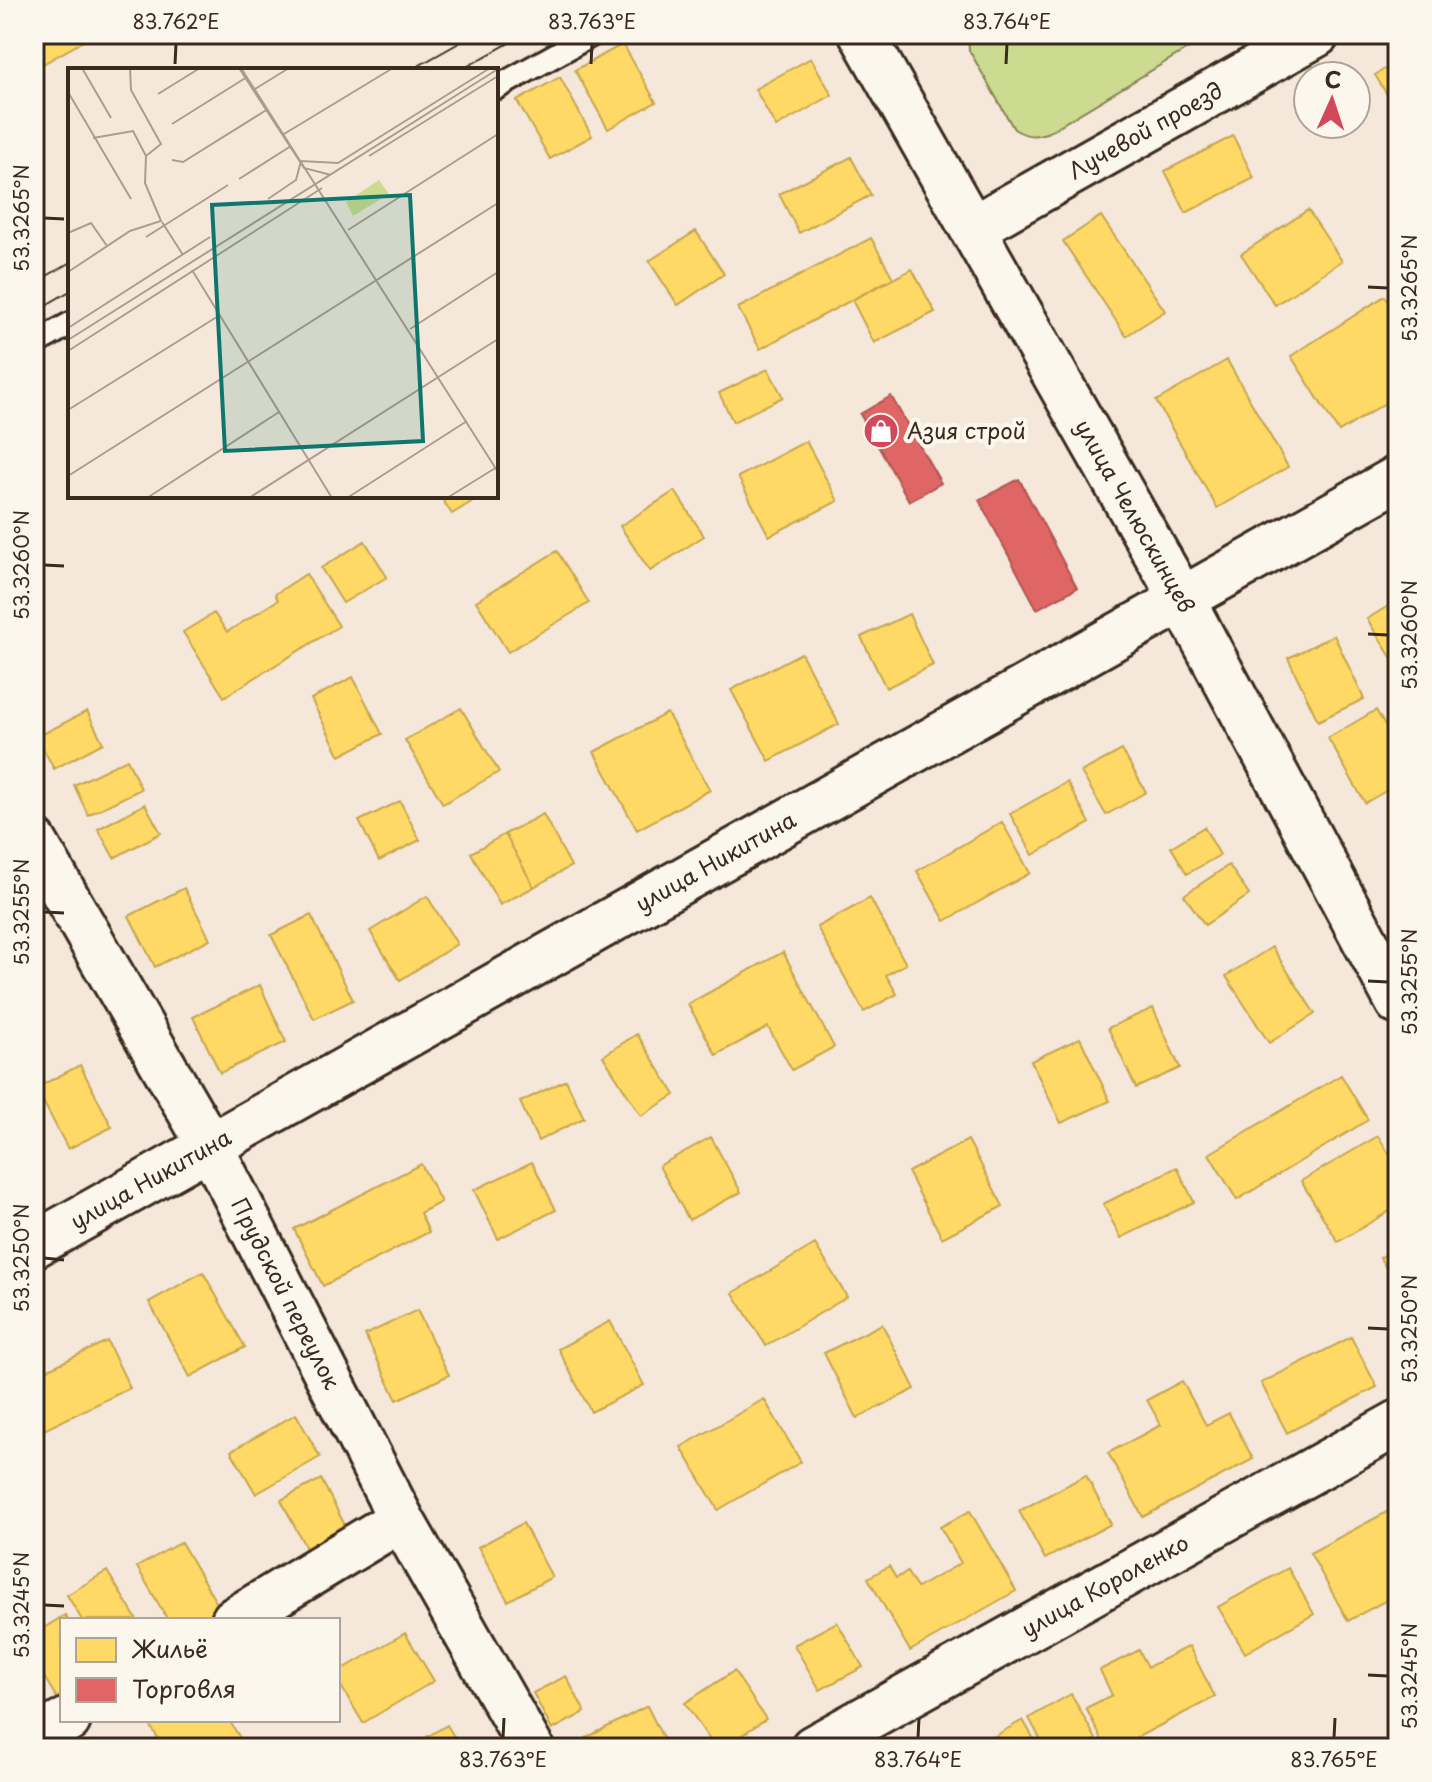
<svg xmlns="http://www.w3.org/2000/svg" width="1432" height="1782" viewBox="0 0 1432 1782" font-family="'Playpen Sans',sans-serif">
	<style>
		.grass { fill: #ccdb8f; stroke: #848256; stroke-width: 2 }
		.homes { fill: #ffd966; stroke: #c4a450; stroke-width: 2 }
		.shops { fill: #e06666; stroke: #ae5450; stroke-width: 2 }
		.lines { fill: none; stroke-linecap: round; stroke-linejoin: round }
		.lane-casing { stroke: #3b2a1e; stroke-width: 28 }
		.street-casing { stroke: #3b2a1e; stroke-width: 50 }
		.secondary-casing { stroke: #3b2a1e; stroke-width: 50 }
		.lane { stroke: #fbf7ec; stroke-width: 22 }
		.street { stroke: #fbf7ec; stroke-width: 44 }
		.secondary { stroke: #fbf7ec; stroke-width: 44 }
		.tram { stroke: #3b2a1e; stroke-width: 2 }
		.ticks { fill: none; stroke: #3b2a1e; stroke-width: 3 }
		.labels { text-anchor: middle; stroke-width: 8; stroke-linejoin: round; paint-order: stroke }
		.street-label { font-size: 22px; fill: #3b2a1e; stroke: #fbf7ec }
		.poi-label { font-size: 22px; fill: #3b2a1e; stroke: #fbf7ec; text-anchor: start }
		.inset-road { fill: none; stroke: #ab9c8f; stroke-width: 2 }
		.view { fill: #0f766e; fill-opacity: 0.15; stroke: #0f766e; stroke-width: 4 }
		.inset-edge { fill: none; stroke: #3b2a1e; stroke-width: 4 }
		.neatline { fill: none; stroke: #3b2a1e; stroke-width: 3 }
		.ticks-label { font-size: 20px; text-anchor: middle; fill: #3b2a1e }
	</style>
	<rect width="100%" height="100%" fill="#f5e8da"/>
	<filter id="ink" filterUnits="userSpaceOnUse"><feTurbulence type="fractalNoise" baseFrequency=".0125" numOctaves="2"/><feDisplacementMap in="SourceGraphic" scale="16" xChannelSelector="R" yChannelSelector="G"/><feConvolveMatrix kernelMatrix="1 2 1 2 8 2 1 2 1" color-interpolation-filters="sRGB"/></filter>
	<g filter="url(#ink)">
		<!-- grass -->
		<path class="grass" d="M968 34H1212L1049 132C1035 137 1027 137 1014 129L969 50Z"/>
		<!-- homes -->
		<path class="homes" d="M34 34H96L34 69Z
			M623 44 656 102 608 129 575 70Z
			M811 58 832 95 776 127 755 89Z
			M1398 61V110L1397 111 1375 75Z
			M560 77 592 136 550 159 517 101Z
			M1233 136 1254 178 1186 213 1165 171Z
			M851 157 871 195 799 233 779 194Z
			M1308 210 1342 261 1275 305 1241 254Z
			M1101 216 1165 311 1126 336 1063 241Z
			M696 231 724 274 678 305 649 261Z
			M871 238 893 278 760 349 738 308Z
			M912 269 935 312 874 343 852 300Z
			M1385 296 1398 316V395L1339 432 1291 356Z
			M1227 360 1288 467 1217 508 1156 401Z
			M768 369 783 397 733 422 719 393Z
			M806 441 838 501 769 536 738 477Z
			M675 491 704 536 650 571 620 526Z
			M440 496H481L452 514Z
			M365 541 387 577 343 603 321 568Z
			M557 551 589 603 508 652 476 601Z
			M306 574 339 626 224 697 183 632 214 613 227 632 278 600 275 594Z
			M1398 600V668L1367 619Z
			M909 614 933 665 886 688 861 637Z
			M1334 635 1364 699 1318 721 1288 658Z
			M801 653 839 724 769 761 731 690Z
			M353 677 382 734 340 756 311 699Z
			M461 708 499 772 443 804 405 740Z
			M1376 710 1398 748V784L1365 803 1328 738Z
			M87 711 103 743 54 769 37 737Z
			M667 713 710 790 637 830 594 752Z
			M1122 750 1146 792 1106 815 1081 772Z
			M127 759 141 789 88 815 74 785Z
			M1067 782 1090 823 1033 855 1010 814Z
			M400 801 420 840 379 861 359 821Z
			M145 804 161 833 114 858 98 829Z
			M543 814 571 866 534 887 505 834Z
			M1002 822 1030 873 945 921 917 871Z
			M1204 827 1220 855 1187 874 1171 847Z
			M505 834 534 887 500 905 471 853Z
			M1229 865 1249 895 1205 925 1184 895Z
			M184 888 210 939 155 967 129 916Z
			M427 896 457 944 400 980 370 931Z
			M870 898 906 964 886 975 897 994 864 1012 817 927Z
			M311 915 353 1000 314 1019 271 935Z
			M1272 947 1315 1014 1269 1043 1226 976Z
			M783 952 834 1047 792 1070 768 1027 716 1055 688 1004Z
			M260 985 286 1042 220 1073 193 1017Z
			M1153 1008 1180 1068 1136 1088 1108 1028Z
			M637 1034 675 1095 641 1116 603 1056Z
			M1080 1038 1110 1101 1061 1123 1031 1061Z
			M80 1065 112 1127 68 1149 36 1088Z
			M1341 1075 1368 1120 1237 1200 1209 1154Z
			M566 1080 584 1118 538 1141 520 1102Z
			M1378 1136 1398 1168V1206L1338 1242 1301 1181Z
			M711 1137 741 1192 689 1220 659 1166Z
			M968 1140 1003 1206 942 1238 908 1172Z
			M532 1162 556 1210 498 1239 474 1190Z
			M421 1164 441 1202 420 1213 429 1232 323 1286 294 1229Z
			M1177 1167 1194 1202 1121 1238 1103 1204Z
			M815 1244 847 1297 766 1346 733 1293Z
			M1398 1248V1289L1380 1258Z
			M203 1272 245 1347 190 1377 149 1302Z
			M417 1310 449 1375 397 1400 365 1335Z
			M610 1321 644 1385 591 1412 558 1349Z
			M882 1324 915 1389 857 1418 824 1353Z
			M1351 1337 1377 1387 1287 1433 1261 1383Z
			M107 1341 130 1388 44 1430 34 1410V1376Z
			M1182 1381 1206 1425 1229 1413 1253 1459 1143 1517 1108 1453 1161 1425 1147 1400Z
			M764 1399 801 1462 718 1510 681 1447Z
			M296 1414 320 1457 256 1494 231 1451Z
			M1086 1475 1111 1524 1045 1559 1019 1511Z
			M321 1479 351 1537 311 1558 281 1500Z
			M1398 1506V1594L1348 1621 1310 1553Z
			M970 1511 1016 1591 910 1651 868 1578 889 1566 896 1578 907 1572 917 1588 961 1563 940 1527Z
			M523 1523 552 1577 508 1601 478 1547Z
			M181 1542 224 1616 217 1620H168L137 1567Z
			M1288 1568 1314 1614 1245 1653 1218 1607Z
			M107 1571 137 1620H82L67 1595Z
			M65 1615 68 1620H62V1695L57 1698 34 1661V1634Z
			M837 1622 863 1667 820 1690 794 1645Z
			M405 1633 434 1681 363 1723 338 1681V1672Z
			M1189 1646 1215 1697 1130 1741 1134 1748H1106L1086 1708 1112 1695 1100 1670 1139 1650 1148 1667Z
			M734 1671 766 1719 722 1748H715L685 1703Z
			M566 1676 585 1712 552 1730 533 1693Z
			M1071 1694 1096 1739 1080 1748H1045L1029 1718Z
			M647 1706 668 1748H591L586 1738Z
			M152 1720H229L240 1738 224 1748H164L148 1722Z
			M1023 1720 1039 1748H990L986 1741Z
			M447 1725 461 1748H408Z"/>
		<!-- shops -->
		<path class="shops" d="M891 396 941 483 909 501 860 414Z
			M1019 479 1077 588 1037 609 979 500Z"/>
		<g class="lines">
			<defs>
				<path id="lane" d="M496 88 593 34
					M34 344 70 324"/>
				<g id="street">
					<path id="s1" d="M973 228 1317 34"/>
					<path id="s2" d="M34 841 210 1146 401 1519 531 1748"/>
					<path id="s3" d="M34 1245 1398 478"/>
					<path d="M234 1620 401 1519"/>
					<path d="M34 1739 68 1720"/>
					<path id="s4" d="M813 1748 1398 1423"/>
				</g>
				<g id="secondary">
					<path id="s5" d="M862 34 1183 601 1398 1002"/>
				</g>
			</defs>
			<!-- lane casing -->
			<use href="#lane" class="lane-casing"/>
			<!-- street casing -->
			<use href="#street" class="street-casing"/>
			<!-- secondary casing -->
			<use href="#secondary" class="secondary-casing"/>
			<!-- lane -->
			<use href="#lane" class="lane"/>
			<!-- street -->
			<use href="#street" class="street"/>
			<!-- secondary -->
			<use href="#secondary" class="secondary"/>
			<!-- tram -->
			<path class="tram" d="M411 70 475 34
				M461 70 525 34
				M34 283 70 263
				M34 312 70 291"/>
		</g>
	</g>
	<!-- ticks -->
	<path class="ticks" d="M175 64 176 44M591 64 592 44M1006 64 1007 44M44 218 64 219M1368 287 1388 288M44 565 64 566M1368 634 1388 635M44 912 64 913M1368 981 1388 982M44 1258 64 1260M1368 1328 1388 1329M44 1605 64 1606M1368 1675 1388 1676M503 1738 504 1718M918 1738 919 1718M1334 1738 1335 1718"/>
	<!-- icons -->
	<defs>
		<symbol id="shop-disc" viewBox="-11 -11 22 22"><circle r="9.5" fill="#d1495b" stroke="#fbf7ec"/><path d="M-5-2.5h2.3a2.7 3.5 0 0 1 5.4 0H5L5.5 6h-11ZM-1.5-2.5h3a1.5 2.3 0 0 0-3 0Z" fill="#fff"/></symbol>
	</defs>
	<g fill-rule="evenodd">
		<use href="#shop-disc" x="861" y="411" width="40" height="40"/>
	</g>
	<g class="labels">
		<!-- street labels -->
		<g class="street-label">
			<text dy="8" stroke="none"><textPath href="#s1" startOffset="198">Лучевой проезд</textPath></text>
			<text dy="8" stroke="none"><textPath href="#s5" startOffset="554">улица Челюскинцев</textPath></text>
			<text dy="8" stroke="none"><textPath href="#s3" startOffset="782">улица Никитина</textPath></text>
			<text dy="8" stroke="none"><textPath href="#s3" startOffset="134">улица Никитина</textPath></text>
			<text dy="8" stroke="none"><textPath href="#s2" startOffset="518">Прудской переулок</textPath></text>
			<text dy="8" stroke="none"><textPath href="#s4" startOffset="334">улица Короленко</textPath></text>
		</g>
		<!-- poi labels -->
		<g class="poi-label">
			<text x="907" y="439">Азия строй</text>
		</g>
	</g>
	<!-- overview -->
	<g transform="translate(68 68)">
		<rect width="430" height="430" fill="#f5e8da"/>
		<path d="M311 112 321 126 285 148 278 134Z" fill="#ccdb8f"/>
		<path class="inset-road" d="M14 0 43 50M171 0 236 100 263 107M173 0 430 404M187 21 221 0M0 24 63 131M90 26 132 0M104 56 179 9M216 66 325 0M25 70 65 63 78 88M301 88 430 8M104 92 115 94 200 41M171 111 223 78M200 131 228 112 233 93 270 95 422 0M94 154 115 187M280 162 430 66M0 165 23 155 39 178M78 169 160 117M124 202 264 430M0 204 62 163 93 153 77 115 78 88 93 76 63 22 62 0M0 260 142 169M342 261 430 204M0 272 430 1M0 283 254 120M0 342 152 247M0 408 430 135M79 430 211 344M181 430 430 271M279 430 399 353M379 430 429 399"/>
		<path class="view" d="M342 127 355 373 157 383 144 137Z"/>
		<rect width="430" height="430" class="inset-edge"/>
	</g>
	<!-- margin -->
	<rect width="1432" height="1782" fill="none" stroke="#fbf7ec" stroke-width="88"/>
	<!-- legend -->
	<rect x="60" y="1618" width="280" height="104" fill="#fbf7ec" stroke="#aea59a" stroke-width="2"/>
	<rect x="76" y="1638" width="40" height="24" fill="#ffd966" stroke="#aea59a" stroke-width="2"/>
	<text x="132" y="1658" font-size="24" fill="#3b2a1e">Жильё</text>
	<rect x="76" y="1678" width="40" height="24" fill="#e06666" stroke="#aea59a" stroke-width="2"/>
	<text x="132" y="1698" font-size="24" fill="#3b2a1e">Торговля</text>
	<!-- north arrow -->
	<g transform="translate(1332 100) rotate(3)"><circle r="38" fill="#fbf7ec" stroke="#aea59a" stroke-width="2"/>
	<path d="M0-6L14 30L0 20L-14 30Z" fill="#d1495b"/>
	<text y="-12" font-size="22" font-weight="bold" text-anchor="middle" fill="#3b2a1e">С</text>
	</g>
	<rect x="44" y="44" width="1344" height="1694" class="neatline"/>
	<g class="ticks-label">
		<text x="176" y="29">83.762°E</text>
		<text x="592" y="29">83.763°E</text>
		<text x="1007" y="29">83.764°E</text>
		<text transform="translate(22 218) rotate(-90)" y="7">53.3265°N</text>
		<text transform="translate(1410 288) rotate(-90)" y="7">53.3265°N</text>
		<text transform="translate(22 565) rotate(-90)" y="7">53.3260°N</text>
		<text transform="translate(1410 635) rotate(-90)" y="7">53.3260°N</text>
		<text transform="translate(22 912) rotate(-90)" y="7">53.3255°N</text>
		<text transform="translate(1410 982) rotate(-90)" y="7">53.3255°N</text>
		<text transform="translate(22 1258) rotate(-90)" y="7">53.3250°N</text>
		<text transform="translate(1410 1329) rotate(-90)" y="7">53.3250°N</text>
		<text transform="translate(22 1605) rotate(-90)" y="7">53.3245°N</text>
		<text transform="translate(1410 1676) rotate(-90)" y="7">53.3245°N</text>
		<text x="503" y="1767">83.763°E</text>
		<text x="918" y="1767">83.764°E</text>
		<text x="1334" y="1767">83.765°E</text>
	</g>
</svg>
